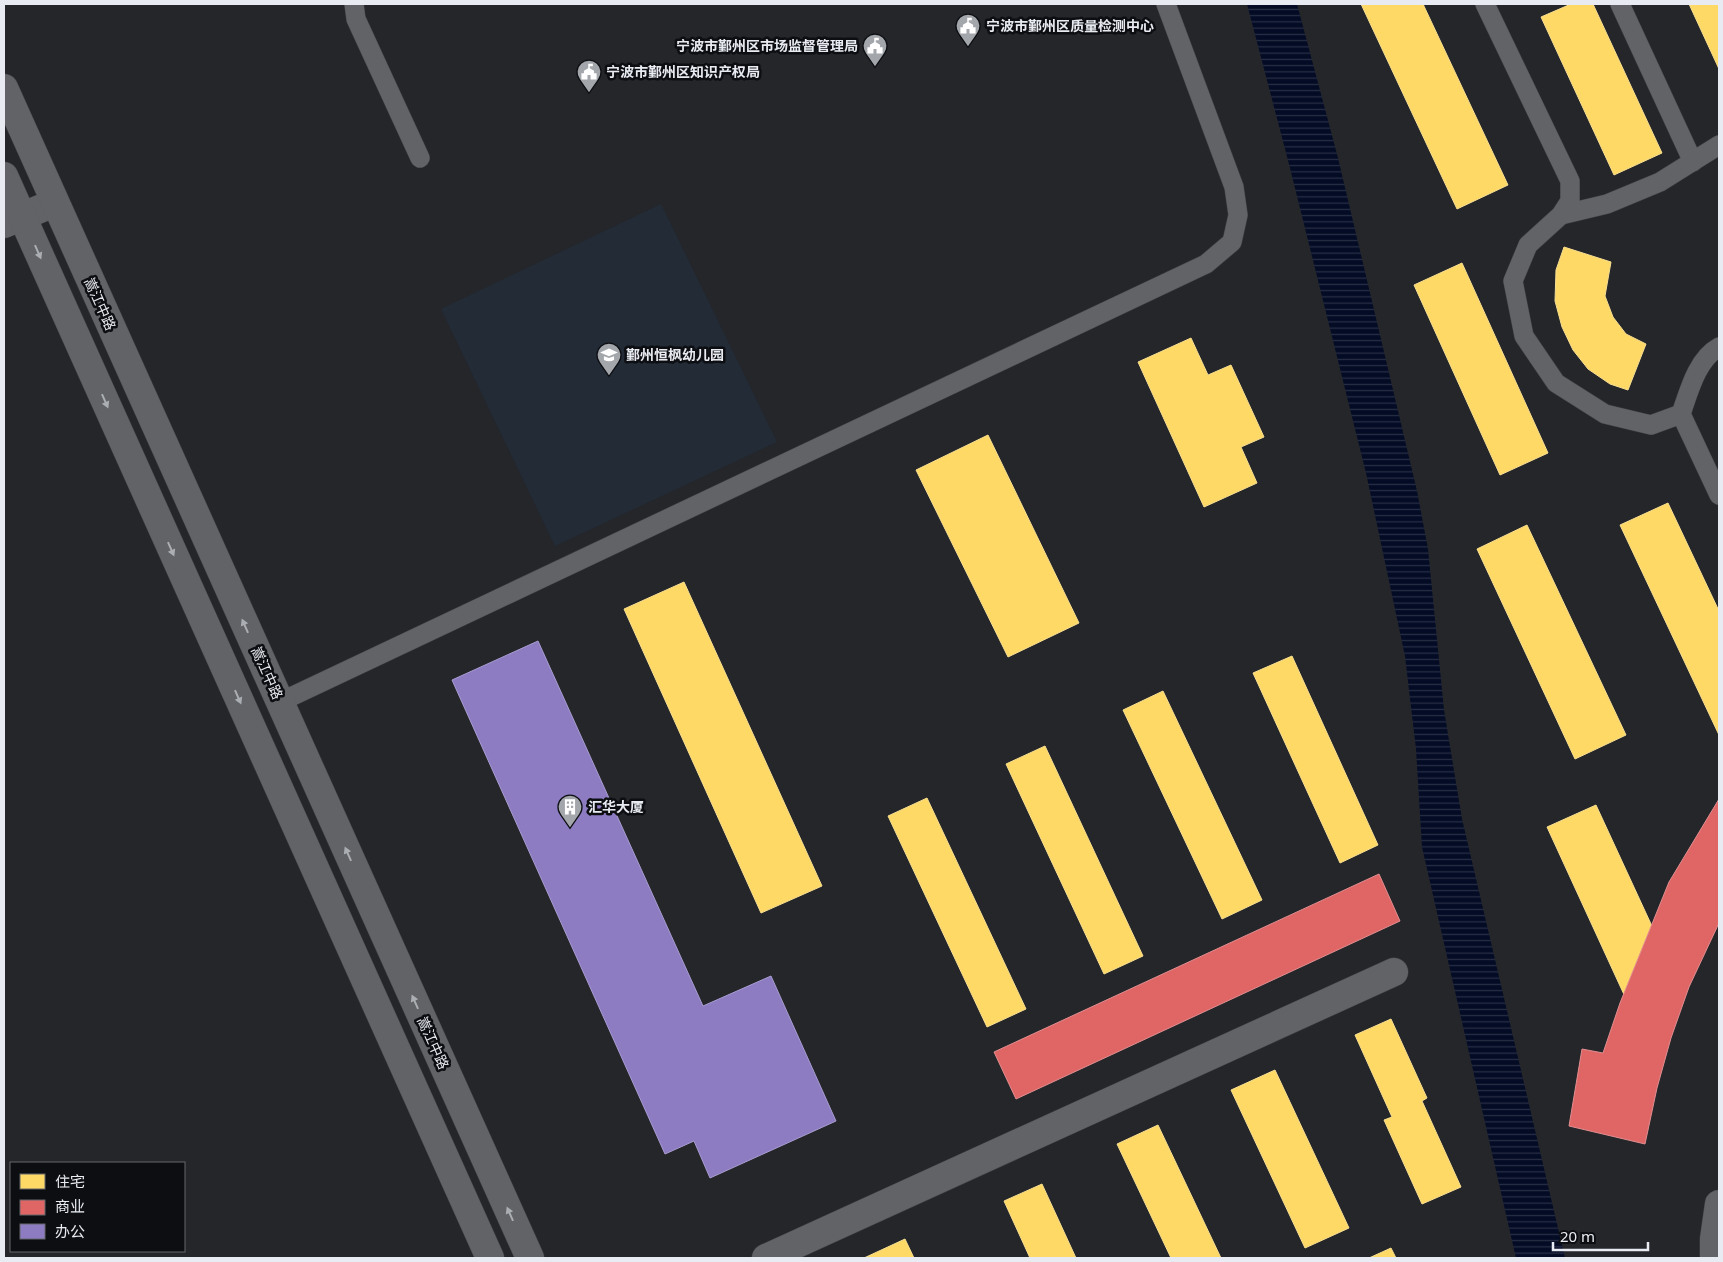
<svg xmlns="http://www.w3.org/2000/svg" width="1723" height="1262" viewBox="0 0 1723 1262" font-family="'Noto Sans','Noto Sans SC',sans-serif">
	<style>
		.built { fill: #232b37 }
		.water { fill: url(#water-rules) }
		.homes { fill: #ffd966; stroke: #f8de90 }
		.shops { fill: #e06666; stroke: #e28e90 }
		.offices { fill: #8e7cc3; stroke: #a99dd1 }
		.lines { fill: none; stroke-linecap: round; stroke-linejoin: round }
		.service-casing { stroke: #424347; stroke-width: 20 }
		.minor-casing { stroke: #424347; stroke-width: 29 }
		.tertiary-casing { stroke: #424347; stroke-width: 29 }
		.secondary-casing { stroke: #424347; stroke-width: 29 }
		.service { stroke: #616366; stroke-width: 19 }
		.minor { stroke: #616366; stroke-width: 28 }
		.tertiary { stroke: #616366; stroke-width: 28 }
		.secondary { stroke: #616366; stroke-width: 28 }
		.oneway { fill: #abaeb2 }
		.labels { text-anchor: middle; stroke-width: 5; stroke-linejoin: round; paint-order: stroke }
		.poi-label { font-size: 14px; font-weight: bold; fill: #e8ebf1; stroke: #0c0e12; text-anchor: start }
		.street-label { font-size: 14px; fill: #e8ebf1; stroke: #0c0e12 }
	</style>
	<defs>
		<pattern id="water-rules" width="6" height="5" patternUnits="userSpaceOnUse" patternTransform="scale(1.25)"><rect width="6" height="5" fill="#030b25"/><path d="M0 2.5h6" fill="none" stroke="#282f45"/></pattern>
	</defs>
	<rect width="100%" height="100%" fill="#24262a"/>
	<!-- built -->
	<path class="built" d="M661 204 777 442 555 546 441 309Z"/>
	<!-- water -->
	<path class="water" d="M1247 4H1297L1338 158 1417 491 1428 549 1444 710 1462 819 1565 1258H1516L1422 847 1416 749 1405 656 1366 473 1290 168Z"/>
	<!-- homes -->
	<path class="homes" d="M1361 4H1423L1508 185 1457 209Z
		M1571 4H1593L1662 153 1614 175 1541 17Z
		M1689 4H1719V69Z
		M1564 247 1611 262 1605 296 1613 317 1626 334 1646 344 1628 390 1610 384 1588 369 1573 350 1562 327 1555 301 1556 270Z
		M1462 263 1548 453 1500 475 1414 285Z
		M1191 338 1208 375 1231 365 1264 437 1241 447 1257 483 1204 507 1138 362Z
		M988 435 1079 623 1008 657 916 470Z
		M1668 503 1719 611V735L1620 525Z
		M1527 525 1626 735 1575 759 1477 549Z
		M684 582 822 886 761 913 624 609Z
		M1292 656 1378 845 1340 863 1253 673Z
		M1163 691 1262 900 1222 919 1123 710Z
		M1045 746 1143 956 1104 974 1006 764Z
		M927 798 1026 1009 987 1027 888 816Z
		M1596 805 1681 989 1632 1012 1547 827Z
		M1378 877 1398 919 1354 940 1334 898Z
		M1266 929 1286 971 1242 991 1223 949Z
		M1151 983 1170 1025 1126 1045 1107 1003Z
		M1391 1019 1427 1098 1422 1101 1461 1187 1422 1204 1384 1120 1392 1117 1355 1035Z
		M1042 1033 1061 1075 1017 1096 998 1053Z
		M1275 1070 1349 1228 1305 1248 1231 1090Z
		M1158 1125 1221 1258H1171L1117 1144Z
		M1042 1184 1076 1258H1030L1004 1201Z
		M905 1239 914 1258H864Z
		M1391 1248 1396 1258H1369Z"/>
	<!-- shops -->
	<path class="shops" d="M1719 799V923L1689 987 1671 1038 1657 1088 1645 1144 1569 1126 1582 1049 1603 1053 1620 1003 1669 882Z
		M1379 874 1400 921 1016 1099 994 1052Z"/>
	<!-- offices -->
	<path class="offices" d="M538 641 703 1006 771 976 836 1121 710 1178 694 1141 665 1154 452 680Z"/>
	<g class="lines">
		<defs>
			<path id="service" d="M354 4 356 19 420 158
				M1485 4 1570 181V201L1561 215 1528 245 1513 281 1524 336 1556 383 1605 414 1651 425 1681 414
				M1620 4 1693 162
				M1561 215 1607 204 1660 182 1719 145
				M1719 347C1697 359 1689 391 1681 414L1719 495
				M280 702 1206 264 1232 242 1238 215 1234 187 1166 4"/>
			<path id="minor" d="M4 224 54 203
				M766 1258 1394 972"/>
			<path id="tertiary" d="M1714 1258V1239L1719 1204"/>
			<path id="secondary" d="M4 88 530 1258
				M4 176 490 1258"/>
		</defs>
		<!-- service casing -->
		<use href="#service" class="service-casing"/>
		<!-- minor casing -->
		<use href="#minor" class="minor-casing"/>
		<!-- tertiary casing -->
		<use href="#tertiary" class="tertiary-casing"/>
		<!-- secondary casing -->
		<use href="#secondary" class="secondary-casing"/>
		<!-- service -->
		<use href="#service" class="service"/>
		<!-- minor -->
		<use href="#minor" class="minor"/>
		<!-- tertiary -->
		<use href="#tertiary" class="tertiary"/>
		<!-- secondary -->
		<use href="#secondary" class="secondary"/>
	</g>
	<!-- one-way arrows -->
	<defs><path id="oneway-solid" d="M-6-.8H1V-3.2L6.5 0L1 3.2V.8H-6Z" transform="scale(1.25)"/></defs>
	<g class="oneway">
		<use href="#oneway-solid" transform="translate(38 252) rotate(66)"/>
		<use href="#oneway-solid" transform="translate(105 401) rotate(66)"/>
		<use href="#oneway-solid" transform="translate(171 549) rotate(66)"/>
		<use href="#oneway-solid" transform="translate(245 626) rotate(-114)"/>
		<use href="#oneway-solid" transform="translate(238 697) rotate(66)"/>
		<use href="#oneway-solid" transform="translate(348 854) rotate(-114)"/>
		<use href="#oneway-solid" transform="translate(415 1002) rotate(-114)"/>
		<use href="#oneway-solid" transform="translate(510 1214) rotate(-114)"/>
	</g>
	<!-- icons -->
	<defs>
		<symbol id="civic-pin" viewBox="-11 -11 22 30"><path d="M0 17L-7.5 6A9.5 9.5 0 1 1 7.5 6Z" fill="#a3a6ab" stroke="#0c0e12"/><path d="M-.6-6.5H3V-4.5H.6V-3L4-1V1h2V6H-6V1h2V-1L-.6-3ZM-1.2 2.5V6h2.4V2.5Z" fill="#fff"/></symbol>
		<symbol id="school-pin" viewBox="-11 -11 22 30"><path d="M0 17L-7.5 6A9.5 9.5 0 1 1 7.5 6Z" fill="#a3a6ab" stroke="#0c0e12"/><path d="M0-5L7-2L0 1L-7-2ZM-4 1L0 2.5L4 1V4Q0 6-4 4Z" fill="#fff"/></symbol>
		<symbol id="building-pin" viewBox="-11 -11 22 30"><path d="M0 17L-7.5 6A9.5 9.5 0 1 1 7.5 6Z" fill="#a3a6ab" stroke="#0c0e12"/><path d="M-4-6H4V6H1V3H-1V6H-4ZM-2.5-4.3h1.7v1.8h-1.7ZM.8-4.3h1.7v1.8H.8ZM-2.5-1h1.7V.8h-1.7ZM.8-1h1.7V.8H.8Z" fill="#fff"/></symbol>
	</defs>
	<g fill-rule="evenodd">
		<use href="#civic-pin" x="954" y="12" width="28" height="38"/>
		<use href="#civic-pin" x="861" y="32" width="28" height="38"/>
		<use href="#civic-pin" x="575" y="58" width="28" height="38"/>
		<use href="#school-pin" x="595" y="341" width="28" height="38"/>
		<use href="#building-pin" x="556" y="793" width="28" height="38"/>
	</g>
	<g class="labels">
		<!-- poi labels -->
		<g class="poi-label">
			<text x="986" y="31">宁波市鄞州区质量检测中心</text>
			<text x="858" y="51" text-anchor="end">宁波市鄞州区市场监督管理局</text>
			<text x="606" y="77">宁波市鄞州区知识产权局</text>
			<text x="626" y="360">鄞州恒枫幼儿园</text>
			<text x="588" y="812">汇华大厦</text>
		</g>
		<!-- street labels -->
		<g class="street-label">
			<text transform="translate(100 304) rotate(66)" y="5">嵩江中路</text>
			<text transform="translate(267 673) rotate(66)" y="5">嵩江中路</text>
			<text transform="translate(433 1043) rotate(66)" y="5">嵩江中路</text>
		</g>
	</g>
	<!-- border -->
	<rect width="1723" height="1262" fill="none" stroke="#e8ebf1" stroke-width="10"/>
	<!-- legend -->
	<rect x="10" y="1162" width="175" height="90" fill="#0c0e12" stroke="#64666b"/>
	<rect x="20" y="1174" width="25" height="15" fill="#ffd966" stroke="#64666b"/>
	<text x="55" y="1187" font-size="15" fill="#e8ebf1">住宅</text>
	<rect x="20" y="1200" width="25" height="15" fill="#e06666" stroke="#64666b"/>
	<text x="55" y="1212" font-size="15" fill="#e8ebf1">商业</text>
	<rect x="20" y="1224" width="25" height="15" fill="#8e7cc3" stroke="#64666b"/>
	<text x="55" y="1237" font-size="15" fill="#e8ebf1">办公</text>
	<!-- scale -->
	<path d="M1553 1242v8h95v-8" fill="none" stroke="#e8ebf1" stroke-width="2.5"/>
	<text x="1560" y="1242" font-size="15" fill="#e8ebf1" stroke="#0c0e12" stroke-width="4" paint-order="stroke">20 m</text>
</svg>
